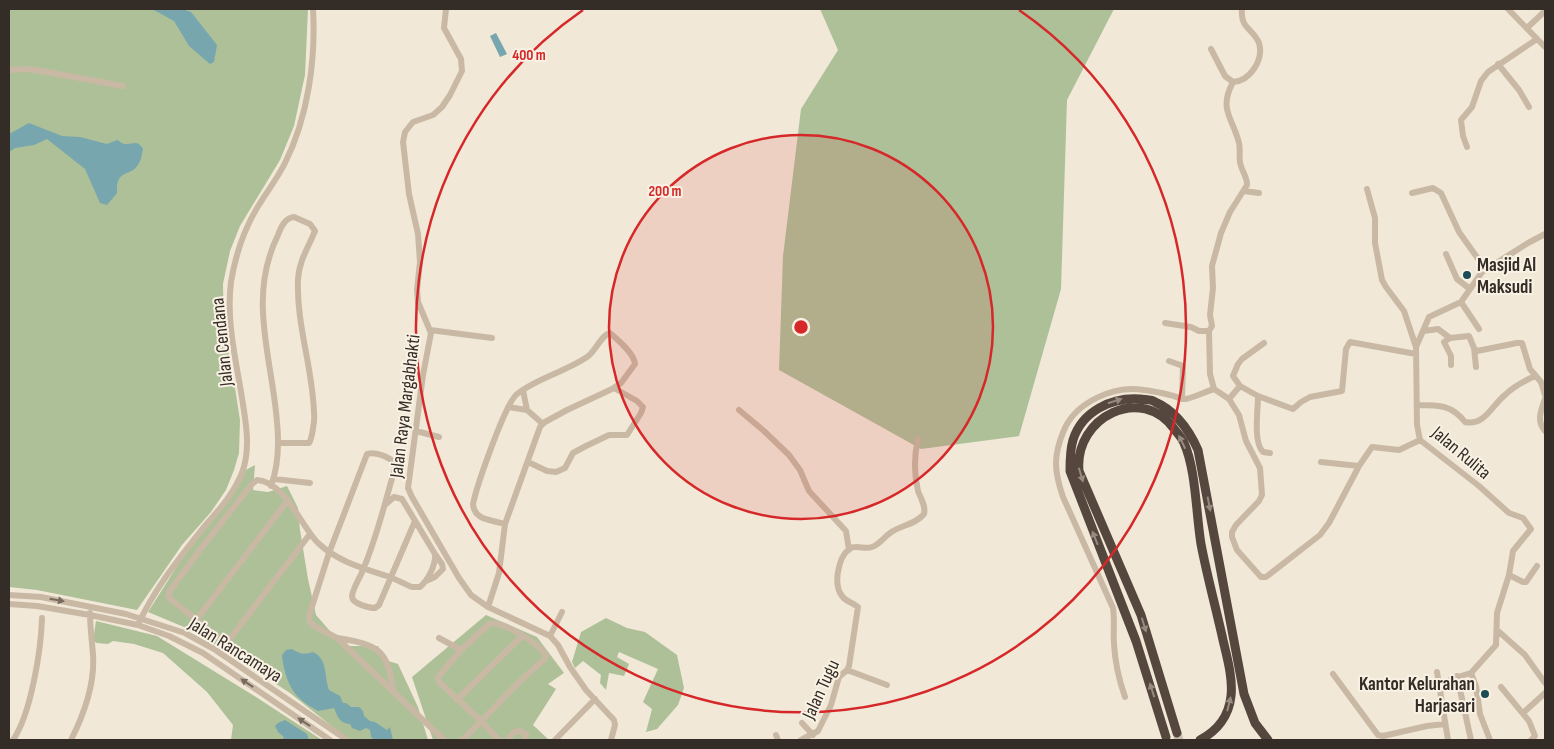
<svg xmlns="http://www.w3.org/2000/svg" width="1554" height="749" viewBox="0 0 1554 749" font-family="'Sofia Sans Condensed',sans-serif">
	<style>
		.green { fill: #aec098 }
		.water { fill: #77a6ae }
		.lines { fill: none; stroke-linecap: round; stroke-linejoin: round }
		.highway-tunnel { stroke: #cbc2b4; stroke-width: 9; stroke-dasharray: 9 4.5; stroke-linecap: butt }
		.minor { stroke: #c9b9a4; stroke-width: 6 }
		.highway { stroke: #55473d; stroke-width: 9 }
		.oneway { fill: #978b80 }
		.oneway2 { fill: #776b5f }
		.ring { fill: none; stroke: #d62828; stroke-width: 2.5 }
		.poi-dot { fill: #1b4b55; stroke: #f9f2e4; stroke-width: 2 }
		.labels { text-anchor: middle; stroke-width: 4; stroke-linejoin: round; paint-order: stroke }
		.poi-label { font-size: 19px; font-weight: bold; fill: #342c26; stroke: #f9f2e4; text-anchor: start }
		.street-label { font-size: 19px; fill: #342c26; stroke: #f9f2e4 }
		.centre { fill: #d62828; stroke: #f9f2e4; stroke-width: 2.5 }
		.ring-label { font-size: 15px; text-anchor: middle; font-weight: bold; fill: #d62828; stroke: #f9f2e4; stroke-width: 4; stroke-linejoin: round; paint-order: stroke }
	</style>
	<rect width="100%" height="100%" fill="#f1e8d8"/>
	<!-- green -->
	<path class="green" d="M9 9H308L305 75 294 126 280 160 240 226 230 251 223 284 224 328 233 375 240 420 239 453 234 470 226 490 211 512 182 545 137 610 37 590 9 587Z
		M820 9H1114L1067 100 1061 289 1019 436 921 449 779 370 783 256 801 109 838 50Z
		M255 465 253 490 268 492 287 486 298 508 300 530 308 579 316 615 343 646H378L385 660 398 664 418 707 428 740H349L290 693 196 632 148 612 186 552 218 513 244 471Z
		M486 615 537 637 564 673 548 684 556 689 533 725 548 739 547 740H433L412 677Z
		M606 618 627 628 645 632 677 655 684 688 678 705 657 729 646 732 652 709 643 702 658 669 619 652 617 657 629 664 624 676 609 673 606 690 600 683 601 675 583 661 575 668 572 662 581 632Z
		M96 621 157 636 256 697 322 740H231L233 725 207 692 163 653 134 644 113 641 108 644 97 643 93 641Z"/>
	<!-- water -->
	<path class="water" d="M152 9H182L191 12 217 45 214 62 210 64 189 46 174 21Z
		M496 33 507 54 500 57 490 36Z
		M29 123 62 136 80 137 107 144 117 140C120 141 122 144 125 144 133 145 137 139 143 149 142 154 141 161 138 165 129 178 116 168 117 193L107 205 100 203 85 169 47 139 34 145 15 148 9 152V134Z
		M292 649C300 654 304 655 313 652 328 659 324 676 329 690L340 696 343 703H346L351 707H359L363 711 364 716 370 721 375 722 387 730 390 727 393 740H375L371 737 370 730 366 728 360 731 352 728 350 724C340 723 338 718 334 708L318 711C311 707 303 702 298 697 288 687 283 668 282 655L286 650Z
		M285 720 307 734 309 740H282L284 737 278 732 275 726 278 723Z"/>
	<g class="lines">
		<!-- highway-tunnel -->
		<path class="highway-tunnel" d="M1177 733 1179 740"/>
		<!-- minor -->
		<path class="minor" d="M446 9 444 28 461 59 462 71 450 95 442 107 433 115 413 122 405 132 403 142 409 194 418 234 420 262 417 290 418 302 431 333 423 375 408 488 412 497 459 578 471 595 488 607 550 636 558 645 570 667 586 690 614 720 615 725 611 740
			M1242 9C1240 29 1253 28 1259 43 1264 60 1250 81 1233 82 1218 110 1233 118 1239 143 1241 150 1238 159 1241 166 1243 173 1247 177 1247 185L1230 212 1221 233 1212 266 1213 288 1210 315 1212 326 1209 331 1210 374 1214 389 1229 399 1240 386 1258 396 1293 409 1301 402 1310 397 1342 391 1346 349 1350 342 1416 354
			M1508 9 1545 47
			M1527 28 1545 11
			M1211 49 1225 76 1233 82
			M1498 64 1519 90 1529 107
			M9 70 26 69 36 70 123 86
			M1467 147 1463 136 1461 120 1472 107 1481 81 1488 72 1537 39
			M1367 189 1375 218V243L1382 280 1386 287 1404 311 1416 347
			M1244 191 1259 193
			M1412 193 1433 188 1441 193 1459 232 1486 270
			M1446 254 1457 279 1470 289
			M1461 302 1479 329
			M1165 323 1191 327 1199 331H1209
			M430 330 492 338
			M1424 331 1438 329 1450 338 1469 336 1474 348 1477 351 1517 343H1522L1530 369 1541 382 1545 395
			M1450 338 1444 342 1451 356V365
			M1474 348 1476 367
			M1169 361 1183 366 1182 399
			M1240 386 1233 376 1238 364 1242 359 1264 343
			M523 390 527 410
			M1258 396C1258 411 1253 442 1263 452L1270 453
			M1229 399 1239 415 1246 441 1260 468 1262 495 1259 501 1236 525 1232 532V537L1237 550 1261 577H1266L1320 535 1329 523 1359 466 1372 447 1399 450 1420 440
			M1545 399C1541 411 1536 420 1545 431
			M1418 405C1439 405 1452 405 1465 422 1485 426 1492 405 1505 395 1513 387 1524 381 1535 376
			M508 407 527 410 543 424
			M739 410 764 431 789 455 800 470 809 491 846 531 849 550
			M416 431 439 437
			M528 462 547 471 556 472 565 468 573 453 586 446 609 435H627L641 413 643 407 637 401 614 388
			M1321 462 1359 466
			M274 479 310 483
			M271 486C278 467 279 442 277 422 272 357 247 298 278 235 281 227 285 218 294 217L310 224 315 231C308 248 299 261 298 279 296 324 313 369 314 413 315 419 312 439 309 443H278
			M415 521 379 605 375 608C369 608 353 604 352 597 352 589 360 578 362 572 377 538 385 502 395 468V463C389 457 375 451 367 454L329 553 309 616 310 622 314 626 337 638 444 740
			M310 534 229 640H222L169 598V592L200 550 252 484 257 480C285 482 301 526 318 543 337 561 362 568 387 576 396 579 404 584 412 587H420C428 580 436 565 435 554L402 499 394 497 385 505
			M1509 575 1523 582H1526L1537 566
			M426 581 435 577 443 569 442 564 435 554
			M9 595 41 597 126 614 185 633 214 649 347 740
			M9 604 37 606 90 615 138 625 169 636 203 653 330 740
			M488 607 499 573 505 524 540 427 545 422 567 410 612 389 621 383 635 364C634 353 618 340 610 333 601 335 596 351 587 357 565 372 537 378 517 394 505 404 477 485 473 504 474 520 491 520 505 524
			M197 619 288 500
			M138 625C154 589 179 559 203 528 218 511 233 495 242 473 251 449 246 423 242 398 236 360 226 321 231 282 235 257 244 230 257 208 266 193 277 179 285 163 308 117 316 59 313 9
			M1497 630 1525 655 1545 683
			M550 636 562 612
			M338 638C378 645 388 649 393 691
			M439 638 461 650
			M847 670 887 685
			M1437 672 1448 740
			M1471 673 1476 686 1480 714 1490 740
			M1333 674 1378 735 1383 736 1427 726 1445 724
			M1457 676 1471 740
			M1501 687 1529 721 1535 736 1531 740
			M1441 691 1451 679 1471 673 1496 645 1497 613 1509 575 1513 551 1531 529 1523 518 1509 513 1479 486 1420 440 1417 425 1416 347 1429 317 1461 302 1482 272 1528 243 1545 234
			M1125 697C1119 680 1115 662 1114 644 1113 631 1115 621 1113 608L1063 497C1054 471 1053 456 1064 430 1076 402 1114 385 1144 390 1153 391 1162 393 1170 395 1175 396 1180 399 1185 399 1190 399 1207 391 1214 389
			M457 700 522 636
			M1523 713 1545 693
			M802 723 813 735
			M776 735 778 740
			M13 740C31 714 41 650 42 618
			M71 740C83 716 95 683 93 655 92 641 90 627 90 613
			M462 740C490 714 515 683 545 659L546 656C542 645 500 619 489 624L461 650 438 677 439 682 481 721 499 740
			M507 740 514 732 520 731 526 734 525 740
			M555 740 595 699
			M801 740 818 731 831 705 839 677 847 670 849 666 858 607C852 602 846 602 842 596 833 585 838 558 849 549 856 544 865 550 872 547 880 544 884 537 890 533 901 525 915 525 924 514 926 506 921 499 918 491 914 474 914 456 918 439"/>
		<!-- highway -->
		<path class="highway" d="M1177 733 1141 615 1079 471C1074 417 1142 383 1175 430 1178 434 1182 438 1184 443 1196 469 1196 514 1201 544 1207 576 1216 608 1223 640 1227 657 1233 678 1231 696 1229 716 1217 731 1200 740
			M1166 737 1136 641 1070 471C1070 460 1070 450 1073 440 1082 411 1112 397 1140 399 1145 400 1151 399 1155 402 1176 411 1189 430 1198 450L1244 694 1255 723 1268 740"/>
	</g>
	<!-- one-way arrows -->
	<defs><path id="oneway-solid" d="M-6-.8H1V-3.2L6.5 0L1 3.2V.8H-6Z" transform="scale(1.25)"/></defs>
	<g class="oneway">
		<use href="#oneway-solid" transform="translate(1115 401) rotate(-18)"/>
		<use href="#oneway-solid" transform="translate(1182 442) rotate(-116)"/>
		<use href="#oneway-solid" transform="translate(1081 475) rotate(73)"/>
		<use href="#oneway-solid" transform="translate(1209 504) rotate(79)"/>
		<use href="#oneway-solid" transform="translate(1095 538) rotate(-112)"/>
		<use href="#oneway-solid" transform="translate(1144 625) rotate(73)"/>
		<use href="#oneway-solid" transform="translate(1152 690) rotate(-108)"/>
		<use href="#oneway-solid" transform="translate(1229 704) rotate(-76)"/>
	</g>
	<g class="oneway2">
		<use href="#oneway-solid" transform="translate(57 600) rotate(10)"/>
		<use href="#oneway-solid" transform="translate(247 683) rotate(-146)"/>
		<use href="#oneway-solid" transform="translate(304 722) rotate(-146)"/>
	</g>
	<!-- distance rings -->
	<circle cx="801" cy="327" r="192" fill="#d62828" fill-opacity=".12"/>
	<g class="ring">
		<circle cx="801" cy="327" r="192"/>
		<path d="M1019 10A385 385 0 1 1 583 10"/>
	</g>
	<!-- markers -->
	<g class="poi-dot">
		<circle cx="1467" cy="275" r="5"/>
		<circle cx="1485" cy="694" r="5"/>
	</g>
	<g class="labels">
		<!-- poi labels -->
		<g class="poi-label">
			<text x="1477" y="271">Masjid Al<tspan x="1477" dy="22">Maksudi</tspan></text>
			<text x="1475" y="690" text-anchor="end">Kantor Kelurahan<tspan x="1475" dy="22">Harjasari</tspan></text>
		</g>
		<!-- street labels -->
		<g class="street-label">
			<text transform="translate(221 342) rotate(-96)" y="7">Jalan Cendana</text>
			<text transform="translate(404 406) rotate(-83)" y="7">Jalan Raya Margabhakti</text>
			<text transform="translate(1462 452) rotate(40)" y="7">Jalan Rulita</text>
			<text transform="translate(236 649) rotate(32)" y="7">Jalan Rancamaya</text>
			<text transform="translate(820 689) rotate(-65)" y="7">Jalan Tugu</text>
		</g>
	</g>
	<circle cx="801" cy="327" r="8" class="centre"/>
	<g class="ring-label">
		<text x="529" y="60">400 m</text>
		<text x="665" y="196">200 m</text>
	</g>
	<!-- border -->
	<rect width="1554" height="749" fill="none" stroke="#342c26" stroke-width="20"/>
</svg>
